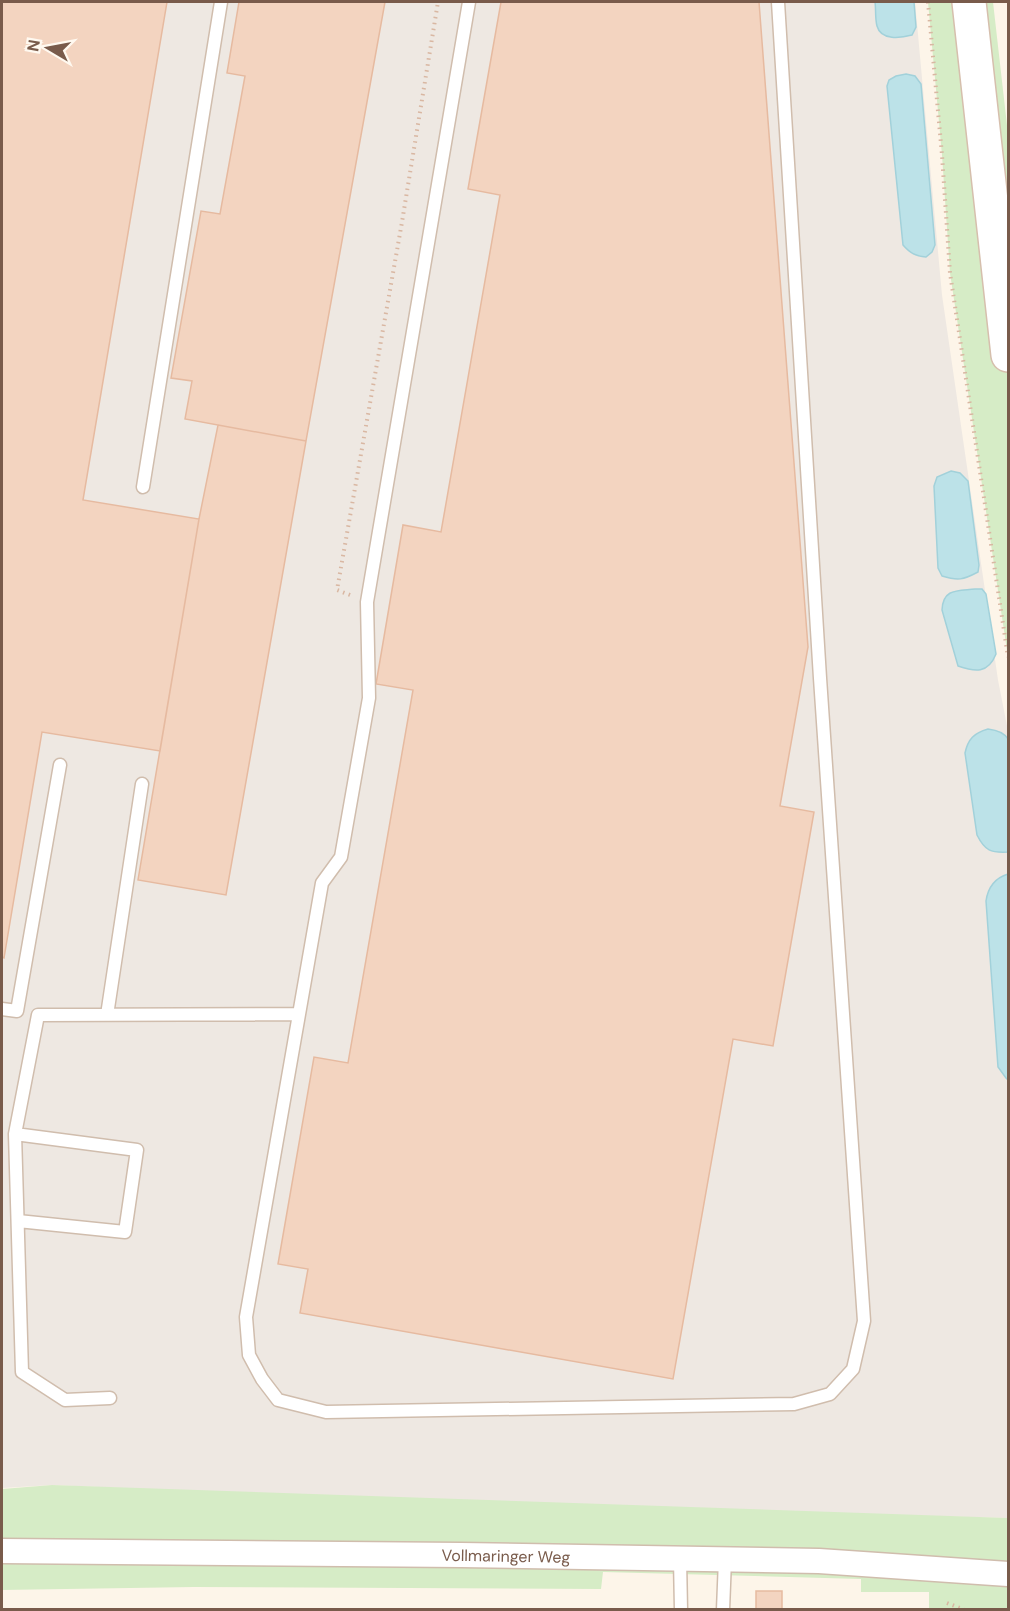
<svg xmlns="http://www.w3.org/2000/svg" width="1010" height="1611" viewBox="0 0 1010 1611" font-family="'DM Sans',sans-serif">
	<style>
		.industrial { fill: #eee8e2 }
		.green { fill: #d6ecc6 }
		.water { fill: #bce2e8; stroke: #a2d1da; stroke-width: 1.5 }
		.building { fill: #f3d4c0; stroke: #e6baa0; stroke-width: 1.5 }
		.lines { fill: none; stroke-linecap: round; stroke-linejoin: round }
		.lane-casing { stroke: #d0bdad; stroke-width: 15 }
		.street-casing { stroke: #d0bdad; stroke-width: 27 }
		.secondary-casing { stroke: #d6bfad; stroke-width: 36 }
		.path { stroke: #d9b7a2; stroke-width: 4; stroke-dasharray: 1.5 4.5; stroke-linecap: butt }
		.lane { stroke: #fff; stroke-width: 12 }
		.street { stroke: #fff; stroke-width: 24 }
		.secondary { stroke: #fff; stroke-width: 33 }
		.labels { text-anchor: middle; stroke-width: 4.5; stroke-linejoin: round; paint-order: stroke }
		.street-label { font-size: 16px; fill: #795b4b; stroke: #fff9f0 }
	</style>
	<rect width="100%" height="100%" fill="#fdf5e9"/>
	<!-- industrial -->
	<path class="industrial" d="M2 2H915L942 295 998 680 1008 731V1518L539 1506 52 1485 2 1488Z"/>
	<!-- green -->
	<path class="green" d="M928 2H993L1008 134V657L950 273 942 155Z
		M52 1485 1008 1518V1609H929V1592H861V1579L603 1572 601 1589 194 1587 2 1590V1489Z"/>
	<!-- water -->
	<path class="water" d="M875 2H914L916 27 912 35C901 38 881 41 877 26 875 19 876 9 875 2Z
		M906 74 915 76 921 84 935 245 932 252 926 257C915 256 910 253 903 245L887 86 889 80 896 76Z
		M951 471 960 473 968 481 979 565 978 572C963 580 958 581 942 576L938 568 934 486 937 477Z
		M975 589H982L986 594 996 654C988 674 975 672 958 666L942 610C943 588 958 591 975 589Z
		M988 729C996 730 1004 732 1008 739V852C991 853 985 851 977 835L965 753C968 739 974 733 988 729Z
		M1008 874V1080L1006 1078 998 1067 986 901C988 887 995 878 1008 874Z"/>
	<!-- building -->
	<path class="building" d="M2 2H167L83 500 199 519 160 751 42 732 4 958 2 957Z
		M239 2H385L306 441 185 419 192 381 171 378 201 211 220 214 245 76 227 73Z
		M501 2H759L808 647 780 806 814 812 773 1046 733 1039 673 1379 300 1313 308 1269 278 1264 314 1057 348 1063 413 690 376 684 403 525 441 532 500 195 468 189Z
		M218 425 306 441 226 895 138 880 199 519Z
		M756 1591H782V1610H756Z"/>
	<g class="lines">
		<defs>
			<path id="lane" d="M469 2 367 602 369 698 341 857 322 883 246 1317 249 1355 262 1379 278 1400 326 1412 794 1404 830 1394 853 1369 864 1321 820 678 778 2
				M143 487 221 2
				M2 1009 17 1011 60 765
				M107 1015 142 784
				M15 1134 137 1150 125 1232 18 1221
				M110 1398 65 1400 22 1372 15 1134 38 1015 299 1014
				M680 1559 681 1610
				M723 1610 725 1559"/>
			<g id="street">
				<path id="s1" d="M2 1551 461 1555 819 1561 1008 1574"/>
			</g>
			<path id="secondary" d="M969 2 1008 355"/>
		</defs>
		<!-- lane casing -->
		<use href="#lane" class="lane-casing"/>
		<!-- street casing -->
		<use href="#street" class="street-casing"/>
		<!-- secondary casing -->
		<use href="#secondary" class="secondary-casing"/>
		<!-- path -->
		<path class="path" d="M928 2 942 155 950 273 1008 657
			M350 595 337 590 402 222 438 2
			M947 1603 965 1610"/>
		<!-- lane -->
		<use href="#lane" class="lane"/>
		<!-- street -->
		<use href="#street" class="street"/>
		<!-- secondary -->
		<use href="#secondary" class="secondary"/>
	</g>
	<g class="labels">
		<!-- street labels -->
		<g class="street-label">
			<text dy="6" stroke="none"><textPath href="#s1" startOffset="504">Vollmaringer Weg</textPath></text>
		</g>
	</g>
	<!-- border -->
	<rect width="1010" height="1611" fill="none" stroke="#795b4b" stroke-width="6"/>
	<!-- north arrow -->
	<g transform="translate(48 48) rotate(280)" stroke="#fff9f0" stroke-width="4.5" paint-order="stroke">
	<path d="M0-4.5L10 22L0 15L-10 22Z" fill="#795b4b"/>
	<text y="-9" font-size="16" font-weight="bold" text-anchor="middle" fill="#795b4b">N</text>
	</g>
</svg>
